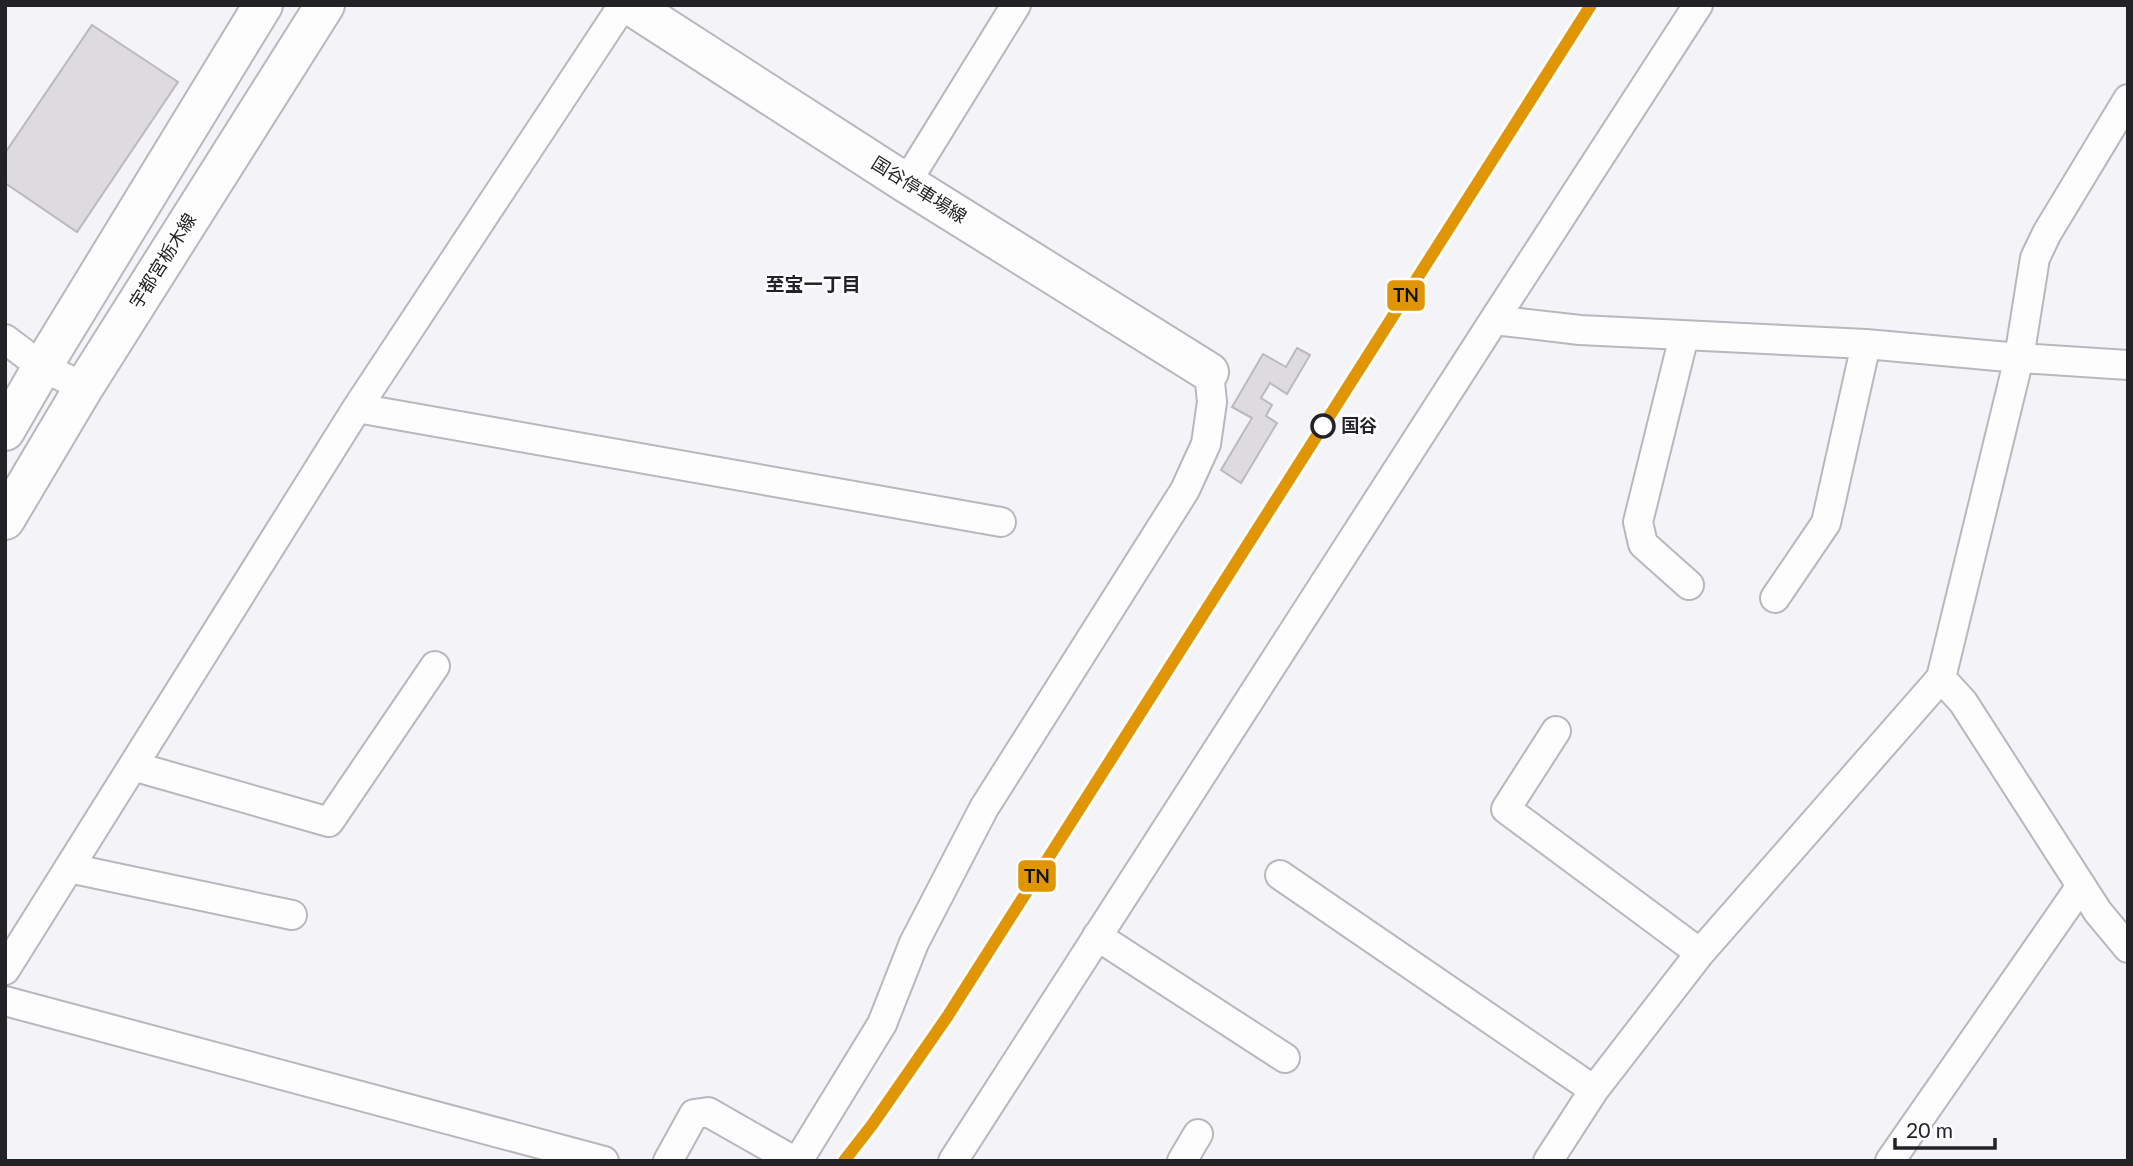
<svg xmlns="http://www.w3.org/2000/svg" width="2133" height="1166" viewBox="0 0 2133 1166" font-family="Lato,'Noto Sans JP',sans-serif">
	<style>
		.building { fill: #dddbde; stroke: #bbb9bc; stroke-width: 2 }
		.lines { fill: none; stroke-linecap: round; stroke-linejoin: round }
		.minor-casing { stroke: #b8b8bc; stroke-width: 32 }
		.secondary-casing { stroke: #b8b8bc; stroke-width: 42 }
		.primary-casing { stroke: #b8b8bc; stroke-width: 42 }
		.minor { stroke: #fdfdfe; stroke-width: 28 }
		.secondary { stroke: #fdfdfe; stroke-width: 38 }
		.primary { stroke: #fdfdfe; stroke-width: 38 }
		.rail-1-casing { stroke: #fff; stroke-width: 18 }
		.rail-1 { stroke: #e09604; stroke-width: 12 }
		.stop-dot { fill: #fff; stroke: #232327; stroke-width: 3.5 }
		.labels { text-anchor: middle; stroke-width: 5; stroke-linejoin: round; paint-order: stroke }
		.street-label { font-size: 18px; fill: #232327; stroke: #fff }
		.stop-label { font-size: 18px; font-weight: bold; fill: #232327; stroke: #fff; text-anchor: start }
		.neighbourhood-label { font-size: 19px; font-weight: bold; fill: #232327; stroke: #fff }
		.line-badge { stroke: #fff; stroke-width: 2.5 }
		.pale-badge-label { font-size: 19px; text-anchor: middle; font-weight: bold; fill: #111 }
	</style>
	<rect width="100%" height="100%" fill="#f3f3f8"/>
	<!-- building -->
	<path class="building" d="M92 25 178 82 77 232 5 183V153Z
		M1297 348 1310 355 1287 394 1270 383 1261 398 1272 405 1266 416 1277 423 1241 483 1221 470 1252 418 1232 407 1263 354 1286 367Z"/>
	<g class="lines">
		<defs>
			<path id="minor" d="M2128 99 2047 233 2035 258 2019 358 1941 678 1963 702 2098 912 2128 948
				M906 183 1016 5
				M1494 320 1698 5
				M1684 336 1638 522 1643 544 1689 585
				M5 339 42 367 84 387
				M357 408 1001 522
				M1775 598 1826 523 1866 344
				M1556 731 1506 809 1700 953
				M133 766 329 822 435 666
				M69 868 292 915
				M1280 875 1594 1090
				M1097 936 1285 1058
				M5 970 357 408 623 5
				M5 1001 604 1161
				M668 1161 694 1114 708 1112 794 1161
				M798 1161 882 1024 914 943 984 808 1185 490 1206 444 1212 402 1209 372
				M953 1161 1494 320 1580 330 1866 344 2019 358 2128 365
				M1182 1161 1198 1134
				M1548 1161 1594 1090 1700 953 1941 678
				M1890 1161 2081 886"/>
			<path id="secondary" d="M630 5 906 183 1209 372"/>
			<path id="primary" d="M5 431 42 367 263 5
				M5 520 84 387 325 5"/>
		</defs>
		<!-- minor casing -->
		<use href="#minor" class="minor-casing"/>
		<!-- secondary casing -->
		<use href="#secondary" class="secondary-casing"/>
		<!-- primary casing -->
		<use href="#primary" class="primary-casing"/>
		<!-- minor -->
		<use href="#minor" class="minor"/>
		<!-- secondary -->
		<use href="#secondary" class="secondary"/>
		<!-- primary -->
		<use href="#primary" class="primary"/>
		<defs>
			<path id="rail-1" d="M844 1161 872 1125 947 1017 1591 5"/>
		</defs>
		<!-- rail-1 casing -->
		<use href="#rail-1" class="rail-1-casing"/>
		<!-- rail-1 -->
		<use href="#rail-1" class="rail-1"/>
	</g>
	<!-- markers -->
	<circle class="stop-dot" cx="1323" cy="426" r="11"/>
	<g class="labels">
		<!-- street labels -->
		<g class="street-label">
			<text transform="translate(919 190) rotate(32)" y="6">国谷停車場線</text>
			<text transform="translate(163 261) rotate(-58)" y="6">宇都宮栃木線</text>
		</g>
		<!-- stop labels -->
		<g class="stop-label">
			<text x="1341" y="432">国谷</text>
		</g>
		<!-- neighbourhood labels -->
		<g class="neighbourhood-label">
			<text x="813" y="291">至宝一丁目</text>
		</g>
	</g>
	<g class="line-badge">
		<rect x="1386" y="279" width="40" height="33" rx="7" fill="#e09604"/>
		<rect x="1017" y="859" width="40" height="34" rx="7" fill="#e09604"/>
	</g>
	<g class="pale-badge-label">
		<text x="1406" y="302">TN</text>
		<text x="1037" y="883">TN</text>
	</g>
	<!-- border -->
	<rect width="2133" height="1166" fill="none" stroke="#232327" stroke-width="14"/>
	<!-- scale -->
	<path d="M1895 1138v10h100v-10" fill="none" stroke="#232327" stroke-width="3.5"/>
	<text x="1906" y="1138" font-size="21" fill="#232327" stroke="#ffffff" stroke-width="5" paint-order="stroke">20 m</text>
</svg>
